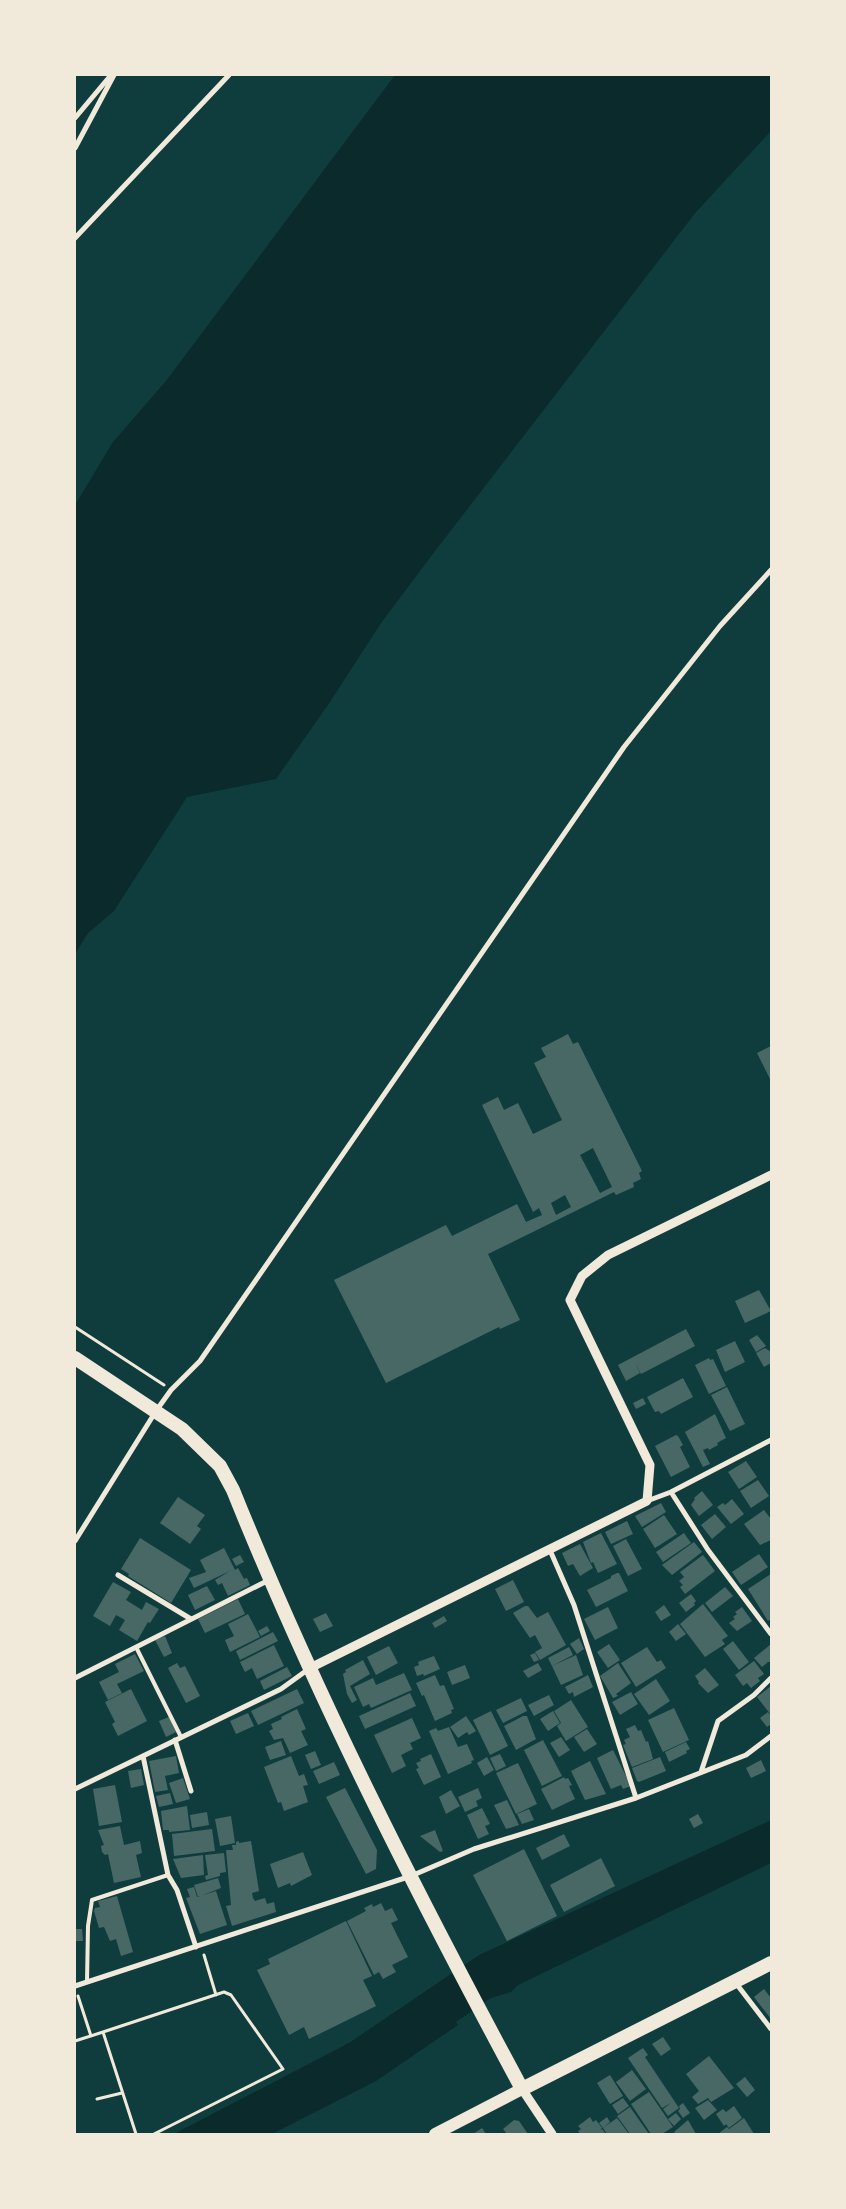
<svg xmlns="http://www.w3.org/2000/svg" width="846" height="2209" viewBox="0 0 846 2209" font-family="'IBM Plex Sans',sans-serif">
	<style>
		.water { fill: #0a2a2b }
		.building { fill: #486865; fill-rule: evenodd }
		.lines { fill: none; stroke-linecap: round; stroke-linejoin: round }
		.path { stroke: #f1e9da; stroke-width: 3 }
		.service { stroke: #f1e9da; stroke-width: 4 }
		.minor { stroke: #f1e9da; stroke-width: 5 }
		.tertiary { stroke: #f1e9da; stroke-width: 9 }
		.primary { stroke: #f1e9da; stroke-width: 12 }
		.trunk { stroke: #f1e9da; stroke-width: 14 }
	</style>
	<rect width="100%" height="100%" fill="#0f3d3e"/>
	<!-- water -->
	<path class="water" d="M395 75H771V131L696 212 432 555 381 623 330 702 276 779 187 797 114 911 88 933 75 954V505L113 442 166 381Z
		M771 1820V1863L518 1985 511 1992 491 1998 456 2022 458 2025 376 2081 272 2134H174L349 2043 479 1955Z"/>
	<!-- building -->
	<path class="building" d="M568 1034 573 1044 578 1042 642 1171 639 1173 641 1179 633 1183 634 1187 616 1195 614 1192 488 1254 520 1320 500 1329 499 1327 497 1328 386 1383 334 1280 446 1225 452 1236 517 1204 526 1222 542 1215 539 1208 533 1212 482 1105 498 1097 504 1110 518 1103 533 1134 562 1120 534 1063 546 1057 541 1048ZM593 1148 612 1187 600 1193 580 1155ZM565 1195 571 1207 556 1215 551 1203Z
		M771 1046V1081L757 1053Z
		M759 1290 771 1311 745 1323 735 1301Z
		M686 1329 695 1346 641 1374 635 1363 640 1373 626 1381 618 1365Z
		M757 1335 766 1346 756 1352 749 1340Z
		M735 1341 745 1362 725 1372 716 1350Z
		M765 1348 771 1352V1363L764 1367 756 1353Z
		M709 1358 710 1360 713 1359 726 1386 709 1394 695 1365Z
		M683 1378 693 1397 661 1414 659 1411 655 1412 647 1397Z
		M727 1387 745 1424 730 1431 711 1395Z
		M643 1398 646 1404 636 1409 633 1403Z
		M715 1414 726 1438 717 1443 718 1445 709 1450 708 1448 703 1450 710 1464 703 1467 685 1432Z
		M676 1435 678 1436 683 1445 680 1447 690 1467 671 1477 655 1446Z
		M746 1461 757 1477 739 1489 728 1472Z
		M758 1480 769 1496 751 1508 740 1491Z
		M702 1491 713 1505 699 1516 691 1505 695 1499 694 1498Z
		M178 1497 205 1515 197 1526 201 1529 190 1544 160 1523Z
		M732 1499 744 1514 731 1524 717 1507 723 1503 725 1505Z
		M661 1503 666 1512 642 1527 635 1516Z
		M764 1510 771 1519V1540L760 1545 744 1524Z
		M715 1514 726 1527 712 1539 701 1525Z
		M664 1515 677 1534 655 1548 643 1529Z
		M627 1521 633 1534 611 1544 605 1532Z
		M601 1533 617 1564 598 1573 593 1562 591 1563 583 1542Z
		M684 1533 691 1543 663 1562 656 1552Z
		M140 1538 191 1570 171 1603 128 1576 129 1574 121 1569Z
		M626 1539 642 1569 628 1576 613 1546Z
		M694 1542 702 1552 672 1575 662 1565Z
		M580 1544 593 1568 580 1576 573 1564 568 1566 562 1553Z
		M224 1548 235 1570 238 1568 244 1579 247 1578 250 1585 228 1596 222 1583 218 1585 215 1580 230 1571 194 1588 189 1578 206 1572 200 1560Z
		M759 1554 768 1567 741 1585 732 1572Z
		M240 1555 244 1562 236 1566 232 1559Z
		M703 1555 715 1571 685 1594 680 1587 683 1585 679 1581 684 1577 680 1572Z
		M617 1573H619L628 1591 596 1607 587 1590 611 1578V1576Z
		M771 1574V1619L768 1621 748 1589Z
		M513 1580 524 1602 506 1611 495 1589Z
		M113 1582 131 1592 126 1600 142 1610 146 1602 159 1609 150 1623 148 1622 137 1641 119 1630 125 1620 116 1615 110 1626 93 1616Z
		M207 1586 215 1600 195 1610 188 1595Z
		M725 1587 733 1596 712 1612 705 1603Z
		M691 1594 696 1601 694 1603 695 1605 686 1612 679 1603Z
		M238 1599 245 1614 205 1633 198 1619Z
		M703 1604 728 1636 722 1640 725 1644 705 1657 680 1624Z
		M664 1605 671 1615 661 1621 655 1612Z
		M525 1606H528L537 1618 548 1612 566 1645 540 1660 535 1652 542 1648 535 1635 530 1638 513 1613Z
		M608 1607 618 1628 595 1640 584 1619Z
		M742 1607 752 1621 737 1631 729 1623 735 1619 733 1617 737 1614 735 1612Z
		M326 1613 333 1626 320 1632 313 1619Z
		M248 1614 260 1637 230 1652 225 1640 234 1636 228 1624Z
		M444 1616 447 1621 435 1628 432 1623Z
		M678 1624 686 1634 676 1641 669 1632Z
		M267 1626 270 1631 261 1636 258 1631Z
		M273 1632 278 1641 240 1660 236 1651Z
		M165 1636 172 1653 164 1657 155 1640Z
		M579 1638 584 1649 577 1654 570 1644Z
		M733 1641 749 1662 739 1670 723 1649Z
		M609 1644 620 1660 608 1668 597 1652Z
		M771 1644V1662H768L762 1667 754 1658Z
		M274 1645 284 1666 257 1679 252 1668 245 1672 240 1662Z
		M389 1646 398 1663 376 1675 367 1657Z
		M569 1647 573 1655 552 1666 548 1658Z
		M647 1647 657 1662 661 1660 666 1668 636 1687 621 1663Z
		M535 1653 539 1660 534 1662 530 1655Z
		M135 1654 144 1671 117 1684 122 1693 108 1700 99 1682 119 1672 115 1664Z
		M576 1655 583 1675 561 1685 552 1666Z
		M434 1656 440 1669 424 1676 423 1674 417 1676 414 1667 419 1665 418 1662Z
		M363 1660 370 1674 350 1686 357 1700 352 1703 347 1694 343 1674 346 1672 345 1670Z
		M754 1661 764 1674 758 1678 760 1681 751 1688 747 1683 743 1686 735 1675Z
		M177 1663 180 1668 185 1666 200 1696 186 1703 168 1668Z
		M538 1663 542 1670 528 1678 523 1671Z
		M618 1663 631 1683 616 1694 618 1696 613 1698 600 1676Z
		M465 1665 470 1678 452 1685 447 1672Z
		M287 1667 292 1676 264 1690 260 1681Z
		M705 1668 719 1685 708 1693 698 1683 699 1682 695 1676Z
		M404 1673 412 1690 371 1708 369 1704 363 1707 354 1687 373 1678 376 1685Z
		M435 1675 440 1686 444 1685 454 1709 451 1710 452 1713 435 1721 424 1695 422 1696 416 1683Z
		M588 1675 593 1687 574 1697 573 1692 569 1694 565 1687Z
		M656 1679 670 1701 649 1715 634 1694Z
		M771 1686V1715L757 1697Z
		M131 1689 147 1721 118 1736 112 1724 115 1722 105 1702Z
		M297 1689 304 1703 258 1725 251 1711Z
		M631 1692 638 1704 620 1715 612 1702Z
		M410 1693 416 1706 365 1729 359 1716Z
		M549 1695 554 1705 534 1716 528 1705Z
		M521 1698 527 1711 503 1723 496 1710Z
		M571 1700 588 1727 566 1741 557 1726 561 1723 554 1711Z
		M674 1708 689 1740 663 1752 648 1720Z
		M297 1709 306 1729 301 1731 308 1745 290 1753 283 1738 274 1740 269 1731 273 1729 271 1724 282 1719 281 1717Z
		M491 1711 508 1746 490 1755 473 1720Z
		M553 1711 560 1723 548 1731 540 1719Z
		M768 1712 771 1716V1724L767 1727 760 1718Z
		M248 1713 254 1726 236 1734 230 1721Z
		M466 1716 476 1731 469 1735 467 1732 458 1738 450 1727Z
		M523 1716H527L536 1739 516 1750 504 1726Z
		M169 1717 176 1732 166 1737 159 1721Z
		M412 1718 421 1738 410 1743 413 1749 401 1755 406 1766 392 1773 374 1735Z
		M635 1725 638 1731 641 1730 646 1742 648 1741 653 1759 632 1767 623 1745 626 1744 624 1740 630 1737 626 1729Z
		M449 1727 458 1747 467 1744 474 1760 471 1761 472 1763 448 1774 429 1731 436 1728 438 1731Z
		M587 1729 597 1744 584 1752 574 1737Z
		M561 1737 570 1750 559 1757 550 1743Z
		M543 1740 562 1776 542 1786 524 1750Z
		M281 1741 286 1755 270 1760 265 1747Z
		M686 1742 690 1749 686 1751 687 1753 669 1762 665 1752Z
		M613 1750 631 1786 623 1789 621 1785 611 1789 597 1758Z
		M315 1751 321 1765 311 1769 305 1755Z
		M431 1754 441 1777 424 1785 416 1769 419 1768 416 1763 421 1761 420 1759Z
		M500 1754 506 1766 496 1771 490 1758Z
		M176 1756 179 1773 165 1776 168 1790 155 1792 149 1761Z
		M291 1756 299 1776 304 1774 308 1785 303 1786 308 1802 284 1811 281 1802 278 1803 264 1767Z
		M487 1757 494 1770 484 1776 477 1763Z
		M660 1757 666 1771 639 1782 637 1781 632 1768Z
		M761 1760 766 1771 751 1778 746 1768Z
		M590 1761 606 1794 585 1800 571 1771Z
		M334 1762 340 1775 319 1784 313 1771Z
		M518 1763 537 1804 516 1814 496 1773Z
		M141 1769 144 1785 131 1788 128 1771Z
		M564 1777 565 1779 568 1778 572 1785 569 1786 575 1799 552 1810 541 1789Z
		M183 1778 190 1799 176 1803 169 1783Z
		M115 1785 122 1822 99 1826 93 1789Z
		M345 1788 377 1850 376 1869 366 1874 326 1797Z
		M478 1788 482 1798 476 1801 478 1806 465 1812 458 1797Z
		M451 1790 460 1806 446 1814 439 1797Z
		M170 1793 173 1804 159 1807 156 1796Z
		M507 1800 519 1825 506 1829 494 1805Z
		M187 1806 190 1830 169 1832V1830H163L161 1811Z
		M482 1808 490 1824 485 1826 489 1834 478 1839 467 1815Z
		M529 1809 534 1820 522 1824 517 1814Z
		M207 1812 209 1825 192 1828 190 1815Z
		M698 1814 703 1823 694 1828 689 1819Z
		M231 1816 235 1843 220 1846 215 1819Z
		M120 1826 124 1845 140 1841 142 1853 136 1855 141 1877 114 1883 108 1854 105 1855 102 1852 101 1846 104 1845 98 1830Z
		M212 1829 215 1851 174 1856 172 1834Z
		M435 1830 443 1851 440 1852 420 1836Z
		M564 1834 570 1846 542 1860 536 1848Z
		M239 1841V1843L251 1841 259 1891 252 1893 253 1898 255 1901 265 1898 267 1904 274 1902 276 1912 232 1926 226 1906 231 1905 226 1850H233L232 1845H236V1842Z
		M524 1849 557 1916 507 1941 473 1875Z
		M303 1852 312 1875 291 1886 290 1883 278 1888 270 1864Z
		M224 1853 226 1872 220 1873V1876L206 1880 205 1876 208 1875 205 1855Z
		M203 1855 204 1875 181 1878 173 1859Z
		M601 1858 615 1886 564 1912 550 1885Z
		M218 1878 221 1888 198 1897 194 1885Z
		M194 1887 197 1897 216 1891 227 1925 200 1934 186 1898 190 1897 187 1889Z
		M117 1896 133 1952 121 1956 116 1939 110 1941 104 1927 99 1928 94 1911 95 1908 100 1907 98 1901Z
		M381 1903 385 1911 392 1908 398 1920 391 1923 408 1957 392 1965 396 1972 383 1979 379 1972 374 1975 347 1921 366 1911 364 1908 372 1904 373 1907Z
		M346 1921 372 1976 363 1980 376 2006 309 2039 304 2027 289 2035 257 1970 270 1964 268 1959Z
		M75 1929H82L83 1941H75Z
		M764 1989 771 1998V2019L754 1997Z
		M663 2037 671 2049 661 2056 652 2044Z
		M643 2048 648 2055 645 2057 679 2108 668 2116 663 2109 671 2103 662 2108 628 2058Z
		M709 2056 734 2088 711 2102 708 2098 698 2104 692 2097 699 2091 686 2074Z
		M632 2070 646 2089 630 2101 616 2082Z
		M610 2075 623 2096 610 2104 597 2083Z
		M745 2077 755 2090 747 2097 736 2084Z
		M649 2092 673 2127 662 2134H651L631 2104Z
		M623 2098 629 2106 618 2114 612 2105Z
		M708 2100 717 2110 704 2120 695 2108Z
		M683 2103 690 2113 683 2118 678 2111 680 2109 679 2106Z
		M734 2106 742 2118 729 2128 726 2124 724 2126 716 2114 723 2109 726 2112Z
		M630 2107 649 2134H630L617 2116Z
		M676 2113 681 2119 674 2126 668 2119Z
		M590 2117 593 2122 596 2120 602 2128 600 2130 602 2129 606 2134H580L578 2131 581 2129 578 2126Z
		M607 2117 610 2122 603 2128 599 2123Z
		M617 2118 629 2134H607L603 2128Z
		M744 2118 754 2134H718L727 2127 729 2129Z
		M514 2120 519 2121 528 2134H507L503 2129Z
		M688 2120 696 2134H676L674 2132Z
		M482 2128 486 2134H473Z"/>
	<g class="lines">
		<!-- path -->
		<path class="path" d="M75 1327 164 1385
			M204 1955 216 1995
			M78 1996 91 2036
			M103 2032 224 1992 231 1995 283 2069 154 2134
			M75 2041 103 2032 136 2134
			M97 2099 122 2093"/>
		<!-- service -->
		<path class="service" d="M136 1647 181 1737
			M87 1982 88 1926 92 1900 168 1875"/>
		<!-- minor -->
		<path class="minor" d="M75 118 111 75
			M75 148 114 75
			M75 238 229 75
			M671 1492 708 1550 771 1634
			M647 1501 671 1492 771 1440
			M75 1541 156 1411 171 1390 200 1361 624 747 720 626 771 570
			M549 1548 574 1605 636 1798
			M118 1575 191 1619
			M75 1678 269 1580
			M175 1740 191 1791
			M143 1756 168 1875 177 1890 196 1947
			M701 1772 718 1721 754 1695 771 1678
			M75 1789 281 1689 310 1668
			M735 1982 771 2029
			M75 1986 411 1876 474 1849 636 1798 746 1755 771 1736"/>
		<!-- tertiary -->
		<path class="tertiary" d="M310 1668 647 1501 650 1465 570 1300 582 1276 608 1255 771 1175
			M522 2089 552 2134"/>
		<!-- primary -->
		<path class="primary" d="M435 2134 522 2089"/>
		<!-- trunk -->
		<path class="trunk" d="M75 1358 182 1429 220 1466 233 1490C316 1696 417 1894 522 2089L771 1963"/>
	</g>
	<!-- border -->
	<rect width="846" height="2209" fill="none" stroke="#f1e9da" stroke-width="152"/>
</svg>
